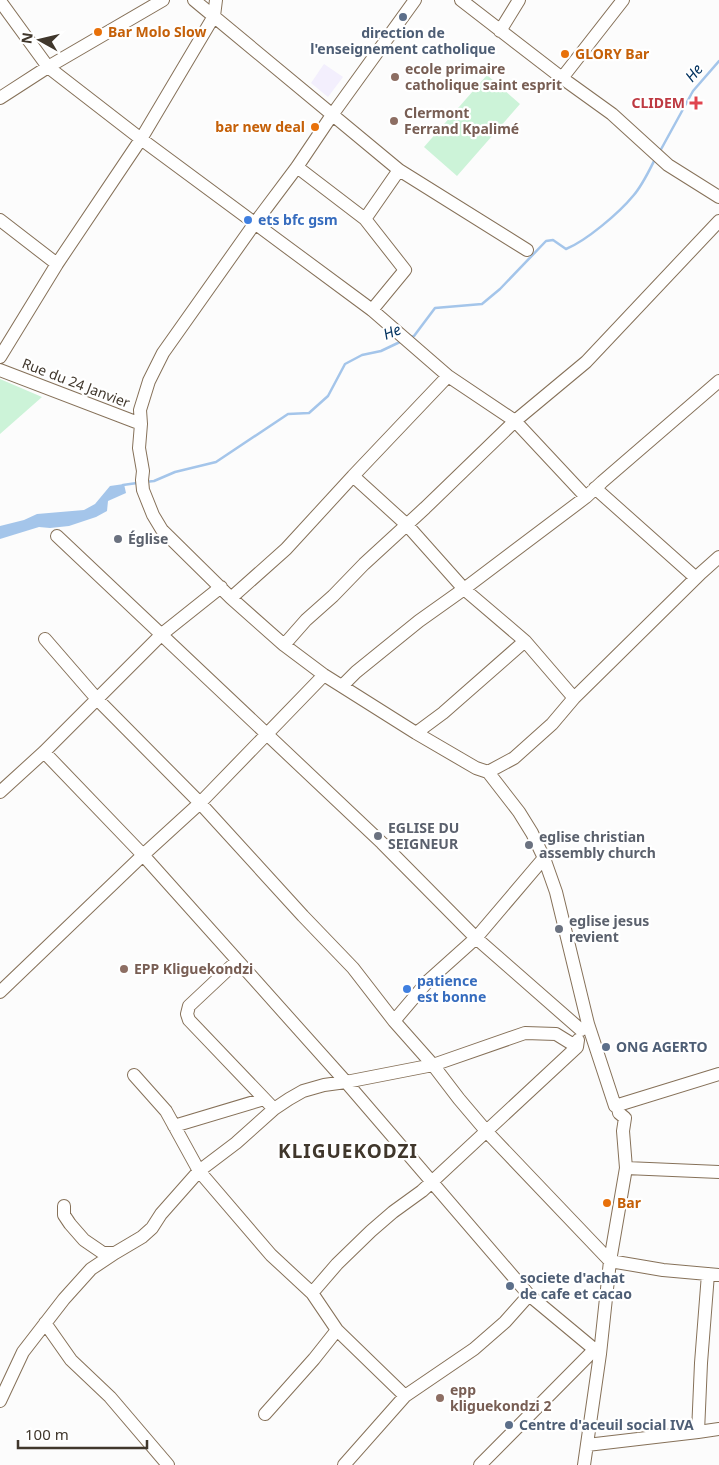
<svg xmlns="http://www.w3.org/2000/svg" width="719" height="1465" viewBox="0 0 719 1465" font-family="'Noto Sans',sans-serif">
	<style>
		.industrial { fill: #f3effd }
		.green { fill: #ccf3d8 }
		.water { fill: #a4c5ea }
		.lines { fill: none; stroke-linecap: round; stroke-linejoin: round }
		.stream { stroke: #a4c5ea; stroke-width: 2.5 }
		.minor-casing { stroke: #867159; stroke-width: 14 }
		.minor { stroke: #fff; stroke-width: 12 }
		.service-dot { fill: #5c6f8a; stroke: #fff; stroke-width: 2 }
		.food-dot { fill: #e8710a; stroke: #fff; stroke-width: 2 }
		.education-dot { fill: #8d6e63; stroke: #fff; stroke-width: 2 }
		.health-dot { fill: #e0444e; stroke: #fff; stroke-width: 2 }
		.shop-dot { fill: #3f7fe0; stroke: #fff; stroke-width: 2 }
		.worship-dot { fill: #6b7280; stroke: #fff; stroke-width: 2 }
		.labels { text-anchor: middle; stroke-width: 4.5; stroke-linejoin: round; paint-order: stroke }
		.food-label { font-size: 14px; font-weight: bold; fill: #c56008; stroke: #fff; text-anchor: start }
		.service-label { font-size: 14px; font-weight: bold; fill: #4e5e75; stroke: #fff; text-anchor: start }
		.education-label { font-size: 14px; font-weight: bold; fill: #785e54; stroke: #fff; text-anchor: start }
		.health-label { font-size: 14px; font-weight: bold; fill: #be3a42; stroke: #fff; text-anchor: end }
		.shop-label { font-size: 14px; font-weight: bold; fill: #366cbe; stroke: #fff; text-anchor: start }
		.street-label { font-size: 14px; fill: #40372c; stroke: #fff }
		.worship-label { font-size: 14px; font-weight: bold; fill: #5b616d; stroke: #fff; text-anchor: start }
		.water-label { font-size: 15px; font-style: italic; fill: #043461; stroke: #fff }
		.district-label { font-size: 19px; font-weight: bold; letter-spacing: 1px; fill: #40372c; stroke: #fff }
	</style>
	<rect width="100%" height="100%" fill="#fcfcfc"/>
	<!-- industrial -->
	<path class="industrial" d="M324 64 343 77 328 97 311 83Z"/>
	<!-- green -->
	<path class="green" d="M487 75 520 104 457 176 424 147Z
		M0 379 42 397 0 434Z"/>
	<!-- water -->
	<path class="water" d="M124 484 126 493 108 501 107 511 96 517 69 526 50 528 39 527 0 539V526L24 520 37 514 84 510 95 504 110 486Z"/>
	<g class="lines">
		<!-- stream -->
		<path class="stream" d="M659 153 693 91 719 61
			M411 337 414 336 435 308 482 304 500 289 546 241 553 240 566 249C586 241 619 213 633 196 642 186 649 171 655 159
			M145 482 154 481 175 472 216 462 288 414 309 413 328 396 345 364 362 355 381 351 402 341
			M123 485 137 483"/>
		<defs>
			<path id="minor" d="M194 0 399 170 527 250
				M415 0 332 115 297 167 255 223 163 353 149 381 140 410 141 424 139 448 143 471 142 480 143 490 153 515 162 530 231 598 284 645 324 675 416 733 476 768 488 772 519 812 532 833 544 858 556 892 588 1024 615 1106 618 1108 619 1113 625 1118 623 1131 626 1168 610 1261 600 1354 584 1465
				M461 0 562 78 612 114 668 165 719 197
				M0 1 48 67 141 139 372 310 448 376 515 421 586 497
				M500 31 519 0
				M562 78 623 0
				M0 98 48 67 163 0
				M297 167 365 219 405 270 372 310
				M365 219 399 170
				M0 220 57 264
				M0 357 57 264 141 139 214 16 216 0
				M0 370 141 424
				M448 376 353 476 407 525 464 589 525 641 574 698
				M595 488 696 578
				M57 536 382 843 476 938 581 1030
				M231 598 286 549 353 476
				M45 639 97 699 200 803 303 916 353 968 394 1021 433 1065 459 1099 487 1132 610 1261 663 1270 719 1275
				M284 645 306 620 333 596 364 564 425 508 515 421 586 362 719 221
				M342 686 356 672 419 621 464 589 586 497 602 482 719 381
				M416 733 443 713 525 641
				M44 752 143 855 346 1082 529 1295 600 1354
				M488 772 514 758 552 724 574 698 701 573 719 557
				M0 792 44 752 162 634 221 587
				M237 961 189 1006 187 1014 189 1020 274 1109
				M0 992 143 855 200 803 324 675
				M394 1021 428 981 476 938 544 858
				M134 1075 166 1111 199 1171 271 1255 312 1293 337 1330 405 1396
				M615 1106 719 1074
				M174 1126 264 1099
				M626 1168 719 1172
				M64 1206V1215L70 1224 84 1240 103 1253H115
				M312 1293 337 1264 371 1231 393 1212 422 1191 577 1047 578 1040
				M45 1323 71 1360 110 1397 168 1465
				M0 1401 23 1352 64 1299 91 1269 115 1253 142 1237 152 1228 161 1214 199 1171 236 1143 274 1109 289 1099 303 1091 324 1085 346 1082 433 1065 525 1033 556 1034 577 1047
				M265 1414 314 1359 337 1330
				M698 1432 701 1363 708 1274
				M587 1445 698 1432 719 1429
				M344 1465 405 1396 474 1349 505 1322 529 1295
				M480 1465 594 1350"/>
		</defs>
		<!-- minor casing -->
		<use href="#minor" class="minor-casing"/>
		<!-- minor -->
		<use href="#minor" class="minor"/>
	</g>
	<!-- markers -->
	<g class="service-dot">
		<circle cx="403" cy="17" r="5"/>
		<circle cx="606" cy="1047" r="5"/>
		<circle cx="510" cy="1286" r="5"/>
		<circle cx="509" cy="1425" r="5"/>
	</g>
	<g class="food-dot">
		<circle cx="98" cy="32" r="5"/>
		<circle cx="565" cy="54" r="5"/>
		<circle cx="315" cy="127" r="5"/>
		<circle cx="607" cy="1203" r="5"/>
	</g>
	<g class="education-dot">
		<circle cx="395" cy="77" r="5"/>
		<circle cx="394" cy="121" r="5"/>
		<circle cx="124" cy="969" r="5"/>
		<circle cx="440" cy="1398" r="5"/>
	</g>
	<path class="health-dot" d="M693.5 95.5h5v5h5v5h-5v5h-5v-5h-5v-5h5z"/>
	<g class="shop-dot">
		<circle cx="248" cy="220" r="5"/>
		<circle cx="407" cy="989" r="5"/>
	</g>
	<g class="worship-dot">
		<circle cx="118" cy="539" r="5"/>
		<circle cx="378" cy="836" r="5"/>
		<circle cx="529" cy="845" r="5"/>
		<circle cx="559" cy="929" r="5"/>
	</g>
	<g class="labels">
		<!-- food labels -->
		<g class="food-label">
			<text x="108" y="37">Bar Molo Slow</text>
			<text x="575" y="59">GLORY Bar</text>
			<text x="305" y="132" text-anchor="end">bar new deal</text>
			<text x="617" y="1208">Bar</text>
		</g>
		<!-- service labels -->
		<g class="service-label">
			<text x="403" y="38" text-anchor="middle">direction de<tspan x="403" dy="16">l'enseignement catholique</tspan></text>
			<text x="616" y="1052">ONG AGERTO</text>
			<text x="520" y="1283">societe d'achat<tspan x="520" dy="16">de cafe et cacao</tspan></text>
			<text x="519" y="1430">Centre d'aceuil social IVA</text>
		</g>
		<!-- education labels -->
		<g class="education-label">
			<text x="405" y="74">ecole primaire<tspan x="405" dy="16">catholique saint esprit</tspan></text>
			<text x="404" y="118">Clermont<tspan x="404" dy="16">Ferrand Kpalimé</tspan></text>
			<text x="134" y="974">EPP Kliguekondzi</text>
			<text x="450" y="1395">epp<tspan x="450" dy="16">kliguekondzi 2</tspan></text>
		</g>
		<!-- health labels -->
		<g class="health-label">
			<text x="685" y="108">CLIDEM</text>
		</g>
		<!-- shop labels -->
		<g class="shop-label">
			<text x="258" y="225">ets bfc gsm</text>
			<text x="417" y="986">patience<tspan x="417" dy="16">est bonne</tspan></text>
		</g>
		<!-- street labels -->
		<g class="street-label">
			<text transform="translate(76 383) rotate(21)" y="5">Rue du 24 Janvier</text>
		</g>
		<!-- worship labels -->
		<g class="worship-label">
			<text x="128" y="544">Église</text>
			<text x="388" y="833">EGLISE DU<tspan x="388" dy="16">SEIGNEUR</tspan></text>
			<text x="539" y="842">eglise christian<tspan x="539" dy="16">assembly church</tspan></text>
			<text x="569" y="926">eglise jesus<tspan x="569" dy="16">revient</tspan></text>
		</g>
		<!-- water labels -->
		<g class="water-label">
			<text transform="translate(694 73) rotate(-50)" y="5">He</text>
			<text transform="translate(392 332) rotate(-22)" y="5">He</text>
		</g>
		<!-- district labels -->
		<g class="district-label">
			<text x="348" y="1158">KLIGUEKODZI</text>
		</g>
	</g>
	<!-- north arrow -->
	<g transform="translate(40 40) rotate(278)" stroke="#ffffff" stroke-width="4" paint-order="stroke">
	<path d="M0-4L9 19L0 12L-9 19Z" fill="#40372c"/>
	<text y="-8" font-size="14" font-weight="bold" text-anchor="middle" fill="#40372c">N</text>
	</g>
	<!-- scale -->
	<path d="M18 1440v8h129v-8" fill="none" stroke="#40372c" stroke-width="2.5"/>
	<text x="25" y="1440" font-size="15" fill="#40372c" stroke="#ffffff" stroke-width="4" paint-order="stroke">100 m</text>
</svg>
